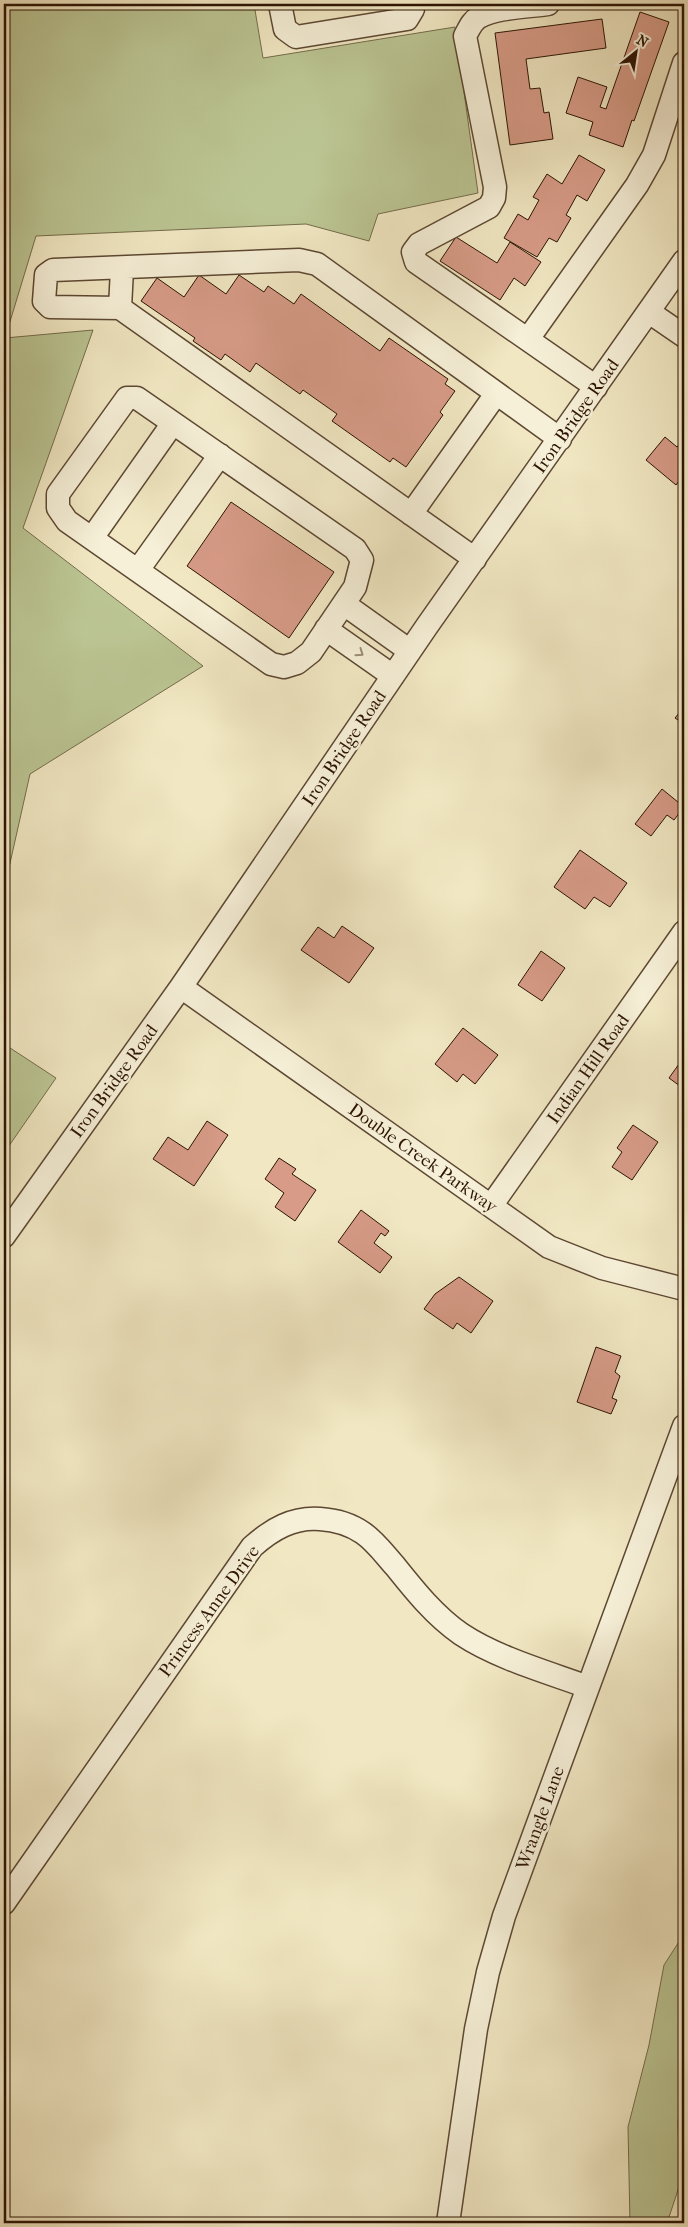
<svg xmlns="http://www.w3.org/2000/svg" width="688" height="2227" viewBox="0 0 688 2227" font-family="'IM FELL French Canon',serif">
	<style>
		.green { fill: #bbc593; stroke: #746c4b }
		.building { fill: #d79b87; stroke: #2c1303 }
		.lines { fill: none; stroke-linecap: round; stroke-linejoin: round }
		.minor-casing { stroke: #5d4833; stroke-width: 25 }
		.minor { stroke: #f6f0d8; stroke-width: 22 }
		.oneway { stroke: #9b8d78 }
		.labels { text-anchor: middle; stroke-width: 5; stroke-linejoin: round; paint-order: stroke }
		.street-label { font-size: 18px; fill: #2c1303; stroke: #f6f0d8 }
	</style>
	<rect width="100%" height="100%" fill="#f1e8c3"/>
	<filter id="stains"><feTurbulence type="fractalNoise" baseFrequency=".004" numOctaves="4"/><feColorMatrix values="0 0 0 0 .2 0 0 0 0 .09 0 0 0 0 .02 0 0 0 .5 -.17"/></filter>
	<radialGradient id="worn" r=".72"><stop offset=".6" stop-color="#630" stop-opacity="0"/><stop offset="1" stop-color="#630" stop-opacity=".3"/></radialGradient>
	<!-- green -->
	<path class="green" d="M4 4H254L263 58 455 27 478 193 378 214 369 241 306 224 36 236 5 338 93 330 23 528 203 666 30 774 4 890Z
		M4 1044 56 1078 4 1153Z
		M684 1934V2089L678 2121 680 2184 667 2223H630L628 2127 649 2045 664 1965Z"/>
	<!-- building -->
	<path class="building" d="M311 4H335L311 7Z
		M340 4H378L341 8Z
		M640 12 669 22 634 121 632 120 623 147 589 135 593 122 566 113 578 77 607 87 600 107 606 109Z
		M602 19 606 48 526 59 530 89 540 88 544 113 549 112 553 139 510 145 495 33Z
		M579 155 605 170 587 201 577 195 566 215 571 218 557 242 549 238 537 257 504 238 518 214 528 220 539 200 533 197 547 174 562 184Z
		M456 237 497 263 510 242 541 262 525 286 514 278 500 300 440 261Z
		M199 275 226 294 239 275 264 292 268 286 294 304 301 294 380 351 389 338 448 379 445 384 455 391 440 412 443 415 406 467 393 458 390 462 332 421 337 414 303 390 300 394 256 363 250 372 225 354 221 360 193 341 195 338 141 301 157 278 184 297Z
		M665 437 677 447 684 439V478L682 477 676 485 646 460Z
		M231 502 334 572 289 638 187 566Z
		M684 698V724L675 718 684 707 680 704Z
		M662 789 684 807 674 820 667 815 651 836 635 824Z
		M580 850 627 883 610 907 594 897 585 909 554 887Z
		M342 926 374 948 349 983 301 950 318 927 334 938Z
		M541 951 565 968 542 1001 518 985Z
		M463 1028 498 1055 475 1084 463 1074 457 1082 435 1064Z
		M684 1057V1089L669 1078Z
		M207 1121 228 1135 194 1186 153 1159 168 1137 188 1150Z
		M633 1125 658 1142 632 1180 612 1167 622 1152 617 1148Z
		M279 1158 296 1169 292 1174 316 1190 295 1221 275 1207 284 1193 265 1179Z
		M361 1210 389 1231 385 1236 381 1233 374 1243 392 1257 380 1273 338 1242Z
		M459 1277 493 1301 471 1333 457 1323 453 1329 424 1309 435 1294Z
		M596 1347 621 1356 615 1372 620 1376 612 1398 617 1400 611 1414 577 1402Z"/>
	<g class="lines">
		<defs>
			<path id="minor" d="M280 4 285 29 296 37 407 19 413 9 412 4
				M548 4C527 7 498 7 479 17 472 21 469 29 465 36L495 187 494 198 489 207 419 244 413 252 416 262 596 387
				M120 308 122 269
				M649 312 684 336
				M528 339 637 185 654 155 684 63
				M127 398H137L355 549 362 560 355 587 311 652 297 663 284 667 271 664 67 521 58 508V494Z
				M411 514 496 394
				M92 538 173 423
				M475 559 120 308 50 307 44 301 46 275 53 270 299 260 317 264 560 439
				M138 570 220 455
				M344 604 410 651
				M326 629 393 676
				M181 987 549 1247 602 1268 684 1289
				M491 1206 684 932
				M4 1236 181 987 427 626 684 261
				M4 1903 252 1547C272 1529 293 1517 320 1519 336 1520 350 1524 363 1533 376 1542 385 1555 395 1566 415 1591 435 1616 461 1634 497 1658 547 1672 588 1687
				M448 2223 476 2029 488 1972 504 1916 684 1426"/>
		</defs>
		<!-- minor casing -->
		<use href="#minor" class="minor-casing"/>
		<!-- minor -->
		<use href="#minor" class="minor"/>
	</g>
	<!-- one-way arrows -->
	<defs><path id="oneway-chevron" d="M-2-3.5L2.5 0L-2 3.5" fill="none" stroke-width="1.6" stroke-linecap="round" stroke-linejoin="round" transform="scale(1.25)"/></defs>
	<use class="oneway" href="#oneway-chevron" transform="translate(360 653) rotate(35)"/>
	<g class="labels">
		<!-- street labels -->
		<g class="street-label">
			<text transform="translate(576 416) rotate(-55)" y="6">Iron Bridge Road</text>
			<text transform="translate(344 748) rotate(-56)" y="6">Iron Bridge Road</text>
			<text transform="translate(588 1069) rotate(-55)" y="6">Indian Hill Road</text>
			<text transform="translate(114 1081) rotate(-54)" y="6">Iron Bridge Road</text>
			<text transform="translate(423 1158) rotate(35)" y="6">Double Creek Parkway</text>
			<text transform="translate(209 1611) rotate(-54)" y="6">Princess Anne Drive</text>
			<text transform="translate(540 1818) rotate(-70)" y="6">Wrangle Lane</text>
		</g>
	</g>
	<!-- margin -->
	<rect width="688" height="2227" fill="none" stroke="#f1e8c3" stroke-width="20"/>
	<rect x="5" y="5" width="678" height="2217" fill="none" stroke="#2c1303" stroke-width="2.5"/>
	<rect x="10" y="10" width="668" height="2207" fill="none" stroke="#2c1303"/>
	<!-- north arrow -->
	<g transform="translate(636 52) rotate(30)" stroke="#f6f0d8" stroke-width="4" paint-order="stroke">
	<path d="M0-4L9 19L0 12L-9 19Z" fill="#2c1303"/>
	<text y="-8" font-size="14" font-weight="bold" text-anchor="middle" fill="#2c1303">N</text>
	</g>
	<rect width="100%" height="100%" filter="url(#stains)"/>
	<rect width="100%" height="100%" fill="url(#worn)"/>
</svg>
